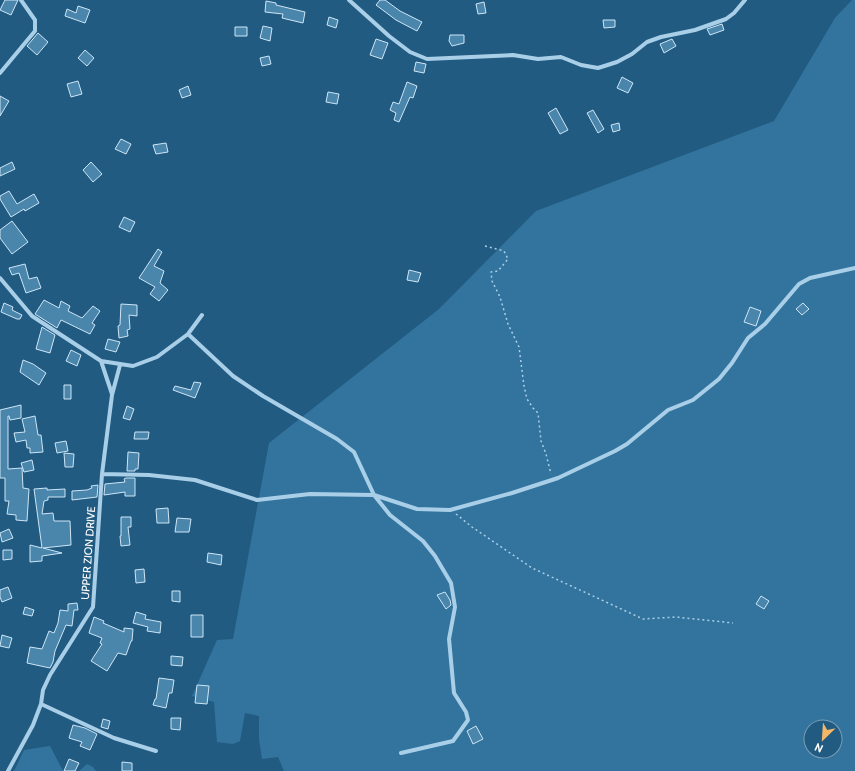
<svg xmlns="http://www.w3.org/2000/svg" width="855" height="771" viewBox="0 0 855 771" font-family="Cabin,sans-serif">
	<style>
		.green { fill: #32749e; fill-rule: evenodd }
		.building { fill: #4a85ab; stroke: #cde6f6 }
		.lines { fill: none; stroke-linecap: round; stroke-linejoin: round }
		.path { stroke: #a9cfe8; stroke-width: 1.5; stroke-dasharray: 2 3; stroke-linecap: butt }
		.street { stroke: #a9cfe8; stroke-width: 4 }
		.labels { text-anchor: middle; stroke-width: 3.5; stroke-linejoin: round; paint-order: stroke }
		.street-label { font-size: 11px; fill: #fff; stroke: #225b82 }
	</style>
	<rect width="100%" height="100%" fill="#225b82"/>
	<!-- green -->
	<path class="green" d="M852 0H855V771H284L278 757 262 759 259 739V716L245 713 240 741 233 744 217 742 214 702 192 696 217 640 233 639 269 443 439 309 536 211 774 121 835 18ZM811 727H835V751H811Z
		M50 746 63 771H14L24 750Z
		M87 764 93 767 96 771H79Z"/>
	<!-- building -->
	<path class="building" d="M5 0H18L11 15 0 10Z
		M380 0H385L400 11 422 22 417 31 396 20 376 5Z
		M266 1 276 3V5L305 12 303 23 282 18 283 14 265 12Z
		M484 2 486 13 478 14 476 4Z
		M78 6 90 10 85 23 65 16 67 9 76 13Z
		M329 17 338 20 336 28 327 25Z
		M603 20H615V27L604 28Z
		M722 24 724 30 710 35 707 29Z
		M263 26 272 28 270 41 260 38Z
		M235 27H247V36H235Z
		M38 33 48 42 37 55 27 46Z
		M450 35H464V43L452 46 449 41Z
		M376 39 388 43 382 59 370 55Z
		M672 39 676 46 664 53 660 44Z
		M85 50 94 58 87 66 78 58Z
		M269 56 271 64 262 66 260 58Z
		M416 62 426 64 424 73 414 71Z
		M622 77 633 83 628 93 617 88Z
		M78 81 82 94 71 97 67 84Z
		M407 82 417 86 413 98 410 97 399 122 394 120 396 113 390 110 393 102 399 104Z
		M188 86 191 95 182 98 179 90Z
		M328 92 339 94 337 104 326 102Z
		M0 96 9 101 0 116Z
		M556 108 568 130 560 134 548 113Z
		M593 110 604 129 598 133 587 113Z
		M619 123 620 130 613 132 611 125Z
		M121 139 131 144 126 154 115 149Z
		M166 143 168 152 156 154 153 145Z
		M12 162 15 169 0 176V168Z
		M91 162 102 174 93 182 83 170Z
		M9 191 17 204 34 194 39 203 25 211 24 209 11 217 0 199V196Z
		M124 217 135 222 130 232 119 227Z
		M12 221 28 242 12 254 0 238V230Z
		M158 249 162 252 154 266 164 271 160 283 168 290 159 301 150 294 155 287 139 278Z
		M25 264 29 279 37 277 41 288 26 293 19 273 12 275 9 268Z
		M409 270 421 273 418 282 407 280Z
		M44 300 59 308 61 301 70 306 68 311 82 318 93 306 100 311 92 323 95 325 90 334 61 320 57 328 35 314Z
		M4 303 13 307 12 310 22 315 20 319H17L1 312Z
		M803 303 809 309 802 315 796 309Z
		M121 304 137 305V316L129 315 130 329 127 330 128 336 119 338 118 326 120 325Z
		M750 307 761 311 756 326 744 322Z
		M42 327 55 335 50 353 36 349Z
		M108 339 120 342 116 352 105 349Z
		M71 350 81 355 77 366 66 361Z
		M23 360 33 364 46 373 39 385 20 372Z
		M194 382 201 383 195 398 173 390 175 386 191 390Z
		M64 385H71V399H64Z
		M21 405V418L10 420 9 416H8V469L22 468 23 488 29 489 27 521 16 520V515L7 514 9 501H5V478H0V410Z
		M127 406 134 409 130 420 123 418Z
		M35 416 38 435H41L43 452 30 453V448H27L26 440 16 442 14 433 25 432 22 419Z
		M135 432H149L148 439H134Z
		M66 441 68 451 57 453 55 443Z
		M128 452 139 453 138 469H135V471H127Z
		M64 453 74 454 73 467H65Z
		M32 460 34 470 24 472 21 463Z
		M126 478H135V496H125V492L104 495 105 484 125 482 124 479Z
		M98 485 97 497 72 500V491L87 490 92 488 91 486Z
		M47 488V490L65 489V497H48V500L44 501 42 514 53 513 54 521H70L71 545 43 548 62 553 42 556V561L30 562V545L42 548 34 489Z
		M168 508 169 523H157L156 509Z
		M121 517H131V527H128L130 545 121 546 120 536H121Z
		M177 518 191 519 189 532H175Z
		M9 529 13 538 2 542 0 533Z
		M3 550H12V559L3 560Z
		M208 553 222 555 221 565 207 562Z
		M144 569 145 582 136 583 135 570Z
		M8 587 12 598 2 602 0 597V590Z
		M172 591H180V602L172 601Z
		M445 592 450 600 451 605 446 609 437 595Z
		M761 596 769 601 764 609 756 604Z
		M77 603 78 610H74L72 626 66 625 55 651 53 662 50 668 27 663 30 647 42 649 49 631 54 633 58 623 60 610 68 611V604Z
		M25 607 34 610 32 616 23 614Z
		M136 612 146 615 145 619 161 622 160 633 147 631 148 627 133 623Z
		M191 615H203V637H191Z
		M94 617 104 621 103 623 124 632V628L133 629 132 641H131L126 655 118 653 107 671 91 661 102 644 100 643 102 638 89 633Z
		M2 635 12 638 9 648 0 646Z
		M171 656 183 657 182 666 171 665Z
		M159 678 174 680 172 693H169L166 708 153 705 155 699H156Z
		M197 685 209 686 207 704 195 703Z
		M171 718H181L180 730 171 729Z
		M103 719 110 721 108 729 101 727Z
		M73 725 85 728 97 734 90 750 80 746 82 742 69 738Z
		M476 726 483 739 473 744 467 731Z
		M69 759 79 763 75 771H64Z
		M122 762 132 763V771H122Z"/>
	<g class="lines">
		<!-- path -->
		<path class="path" d="M485 246 504 251 508 259 498 271 491 272 492 281 500 297 508 324 519 347 524 386 527 399 533 408 538 413 541 441 546 454 551 474
			M456 514 472 527 532 568 643 619 676 617 733 623"/>
		<!-- street -->
		<path class="street" d="M349 0 389 36 410 52 427 59 513 55 538 59 561 57 581 65 598 68 617 62 632 54 647 42 661 37 695 30 726 19 734 13 745 0
			M0 73 35 31V20L21 0
			M0 278 32 316 101 361 133 366 157 357 188 334 202 315
			M188 334 233 376 263 396 337 439 354 452 374 495 390 515 423 541 435 556 451 583 455 607 449 639 454 693 466 712 468 720 453 741 401 753
			M101 361 112 394
			M102 474 149 475 195 480 257 500 310 494 374 495 417 509 450 510 512 493 558 478 615 451 627 444 668 410 693 400 719 379 732 363 748 338 765 324 799 284 810 278 855 268
			M41 704 114 738 156 751
			M8 771 33 725 41 704 43 690 50 675 93 607 102 474 112 395 120 365"/>
	</g>
	<g class="labels">
		<!-- street labels -->
		<g class="street-label">
			<text transform="translate(88 553) rotate(-86)" y="4">UPPER ZION DRIVE</text>
		</g>
	</g>
	<!-- north arrow -->
	<g transform="translate(823 739) rotate(205)"><circle r="19" fill="#225b82" stroke="#7a9db4"/>
	<path d="M0-3L7 15L0 10L-7 15Z" fill="#f4b76a"/>
	<text y="-6" font-size="11" font-weight="bold" text-anchor="middle" fill="#ffffff">N</text>
	</g>
</svg>
